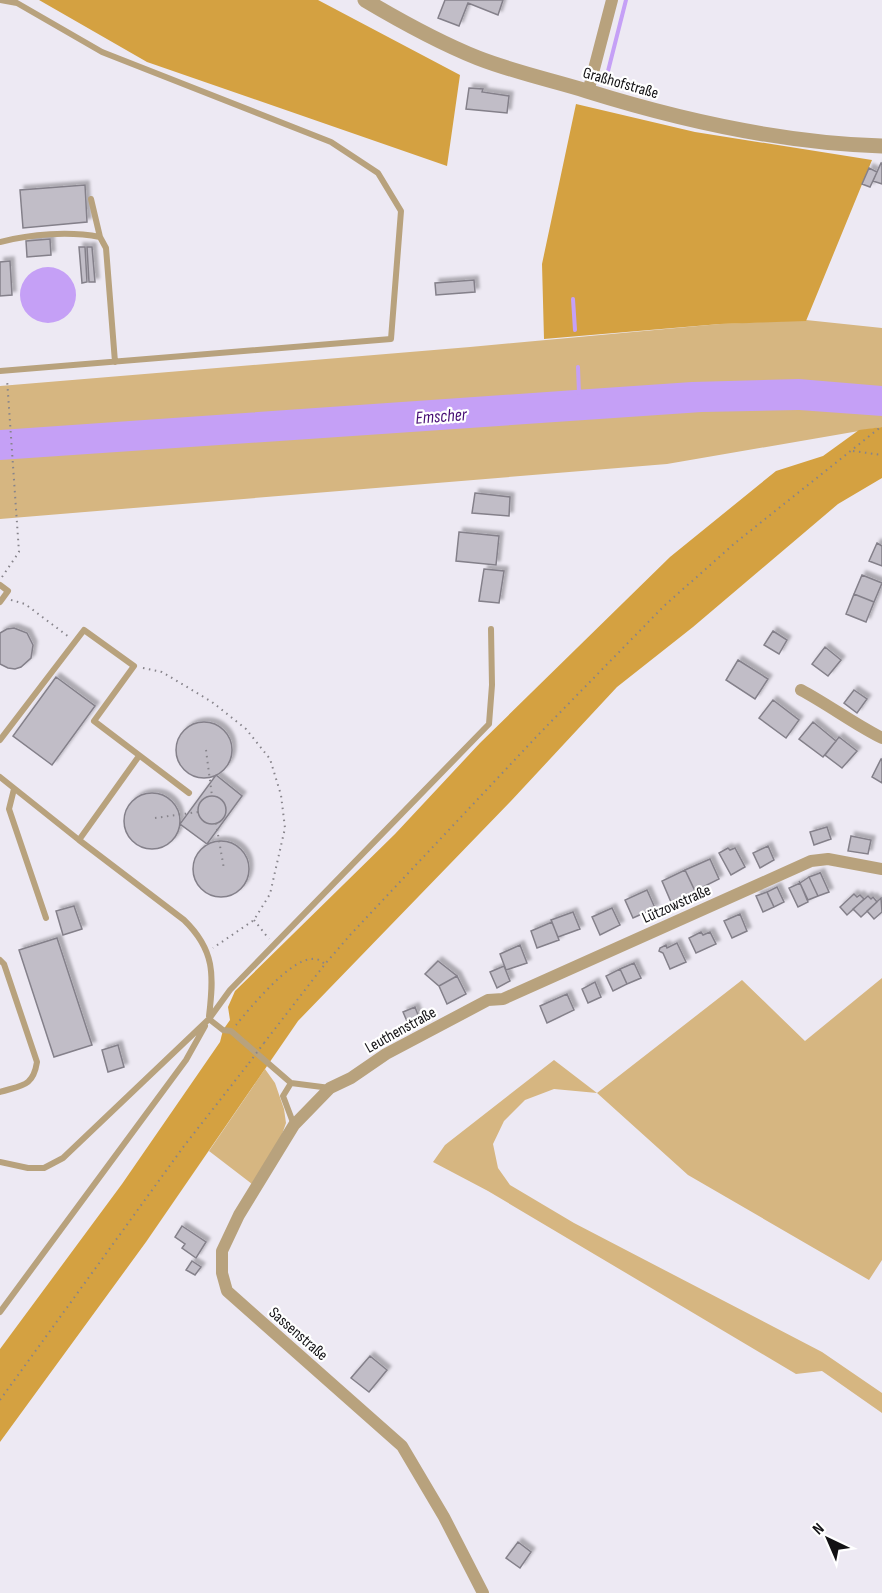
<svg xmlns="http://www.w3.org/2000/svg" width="882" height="1593" viewBox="0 0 882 1593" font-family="'Sofia Sans Condensed',sans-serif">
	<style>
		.green { fill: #d6b681 }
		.forest { fill: #d4a141 }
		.water { fill: #c5a0f6 }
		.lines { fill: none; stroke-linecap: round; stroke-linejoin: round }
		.stream { stroke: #c5a0f6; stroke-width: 4 }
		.building { fill: #c1bdc7; stroke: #84808a; stroke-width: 1.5; filter: url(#shadow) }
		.path { stroke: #87848b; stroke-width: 2; stroke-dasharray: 1.5 4.5; stroke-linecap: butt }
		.service { stroke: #b8a27d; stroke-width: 6 }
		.minor { stroke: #b8a27d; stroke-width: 12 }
		.tertiary { stroke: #b8a27d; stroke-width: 15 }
		.path-bridge { stroke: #87848b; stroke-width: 2; stroke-dasharray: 1.5 4.5; stroke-linecap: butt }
		.labels { text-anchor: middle; stroke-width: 4.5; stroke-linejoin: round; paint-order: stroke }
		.street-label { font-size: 16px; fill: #121114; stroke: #fff }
		.water-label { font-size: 18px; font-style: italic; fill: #470e74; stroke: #fff }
	</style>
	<defs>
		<filter id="shadow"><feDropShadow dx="4" dy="-4" stdDeviation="1.5" flood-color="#0004"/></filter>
	</defs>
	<rect width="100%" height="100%" fill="#ede9f3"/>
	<!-- green -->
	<path class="green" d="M806 320 882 328V427L667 464 0 519V386L470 347 720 324Z
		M882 978V1260L869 1280 688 1175 597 1093 554 1089 525 1100 504 1121 493 1144 498 1168 510 1185 574 1223 822 1352 882 1393V1413L822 1371 796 1374 488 1191 433 1162 445 1145 554 1060 597 1093 742 980 805 1041Z
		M265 1069 275 1083 284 1109 286 1123 280 1140 252 1184 209 1151Z"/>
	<!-- forest -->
	<path class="forest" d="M39 0H318L460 75 447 166 147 62Z
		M576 104 695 132 872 160 806 321 720 324 544 339 542 264Z
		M882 427V478L838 504 693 627 617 687 511 801 298 1021 146 1242 0 1442V1349L122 1184 220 1042 223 1030 230 1020 228 1007 235 991 395 834 480 743 670 557 776 471 823 456 859 430Z"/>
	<!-- water -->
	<path class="water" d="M20 295a28 28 0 1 1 56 0a28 28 0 1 1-56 0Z
		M799 379 882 386V416L799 410 702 412 0 460V430L575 390 692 382Z"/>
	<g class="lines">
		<!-- stream -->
		<path class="stream" d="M606 79 626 0
			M573 299 575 330
			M578 367 579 393"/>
	</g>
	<!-- building -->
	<path class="building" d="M445 0H503L498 15 468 3 459 26 438 18Z
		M469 88 483 89 482 92 509 96 507 113 466 109Z
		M881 163H882V184L873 181Z
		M869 168 877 172 870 187 862 184Z
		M85 185 87 222 23 228 20 190Z
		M50 239 51 255 27 257 26 241Z
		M79 247H85L87 282 82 283Z
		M87 247H92L95 282H89Z
		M10 261 12 295 0 296V262Z
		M474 280 475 292 436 295 435 283Z
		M475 493 510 497 509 516 472 513Z
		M459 532 499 536 496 565 456 561Z
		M877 543 882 546V566L869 561Z
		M484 569 504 571 499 603 479 601Z
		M862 575 882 583 874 602 854 594Z
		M854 594 874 602 866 622 846 614Z
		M14 628 27 633 33 645 31 658 21 667 15 669 8 668 0 664V633L7 629Z
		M773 631 787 640 779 654 764 645Z
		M825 647 841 660 828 676 812 664Z
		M738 660 768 679 755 699 726 680Z
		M56 677 95 706 52 765 13 736Z
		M854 690 867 699 857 713 844 703Z
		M773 700 799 720 786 738 759 718Z
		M813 722 836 741 823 757 799 739Z
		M176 750a28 28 0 1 1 56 0a28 28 0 1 1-56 0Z
		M839 737 857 751 842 768 825 755Z
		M881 759H882V783L872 777Z
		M216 775 242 796 207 844 180 824Z
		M124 821a28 28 0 1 1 56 0a28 28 0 1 1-56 0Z
		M198 810a14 14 0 1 1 28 0a14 14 0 1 1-28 0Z
		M827 827 831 839 814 845 810 832Z
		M851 836 871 840 868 854 848 851Z
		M193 869a28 28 0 1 1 56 0a28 28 0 1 1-56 0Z
		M768 846 774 860 760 868 753 853Z
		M728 848 730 850 735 848 745 867 731 875 719 853Z
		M710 859 719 879 695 891 685 870Z
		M685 870 695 891 671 902 662 881Z
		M820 872 829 892 818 896 809 877 820 873Z
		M809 877 818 896 808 900 799 881 800 883Z
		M800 883 808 902 798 907 789 888Z
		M777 887 784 902 774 907 767 892Z
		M647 890 655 908 633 918 625 900Z
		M767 892 774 907 763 912 756 896Z
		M854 894 857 897 860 895 864 899 847 915 840 907Z
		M868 896 871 899 873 897 877 902 861 917 853 909Z
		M881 898 882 912 874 919 867 911Z
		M74 906 82 929 63 935 56 911Z
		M612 908 620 925 600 935 592 917Z
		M573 912 580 929 558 937 551 920Z
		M740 914 747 931 732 938 724 921Z
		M552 922 559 940 537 948 531 931Z
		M701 932 703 935 710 932 716 944 696 953 689 938Z
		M57 938 92 1045 54 1057 19 950Z
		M677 943 686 962 670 969 663 953 659 951 660 948 666 945 667 948Z
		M520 945 527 963 506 970 500 954Z
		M438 961 457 976 439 986 425 974Z
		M634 963 641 978 627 984 620 969Z
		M504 966 510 981 497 988 490 972Z
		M620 969 627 984 613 991 606 976Z
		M457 976 466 994 447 1004 439 986Z
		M595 982 601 997 588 1003 582 989Z
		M567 994 574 1010 547 1023 540 1006Z
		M415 1007 421 1023 410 1028 403 1012Z
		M118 1045 124 1067 108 1072 102 1050Z
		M182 1226 206 1242 196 1258 182 1248 185 1244 175 1237Z
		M192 1261 201 1267 195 1275 186 1270Z
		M370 1356 387 1370 369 1392 351 1378Z
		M518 1542 531 1552 520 1568 506 1558Z"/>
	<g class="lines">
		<!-- path -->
		<path class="path" d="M853 451 882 455
			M2 577 19 552 7 379
			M11 600 25 604 69 637
			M143 668 162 672 212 702 246 729 270 759 281 795 285 828 270 894 254 920 213 948
			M206 750 212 796
			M155 818 198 812
			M216 823 224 869
			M254 920 269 939
			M236 1025C250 1008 290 959 312 959 317 958 321 961 325 964
			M264 1043 325 964 351 934 539 734 664 606 735 543 882 426
			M0 1400 184 1146 249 1063"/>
		<!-- service -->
		<path class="service" d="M0 0 17 3 102 52 331 142 378 173 401 211 391 339 0 371
			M91 199 100 237
			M0 242C31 234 69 231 100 237L106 248 115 362
			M0 585 8 591 0 602
			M0 740 84 630 134 666 94 721 189 793
			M0 777 79 840 184 920C215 950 214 975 209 1016
			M14 789 9 809 46 918
			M79 840 139 756
			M0 960 4 964 37 1062C33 1087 22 1085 0 1092
			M209 1019 223 1030 231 1031 291 1083
			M294 1125 283 1096 291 1083 330 1088
			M0 1162 28 1168H44L63 1158 209 1019 230 990 489 724 492 685 491 629
			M0 1312 186 1060 205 1026"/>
		<!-- minor -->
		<path class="minor" d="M588 92 612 0
			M801 690C829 705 854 724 882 738
			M483 1593 444 1517 402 1446 227 1291 222 1273V1251L239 1215 294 1125 330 1088 351 1078 386 1054 488 1000 503 999 811 861 828 859 882 869"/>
		<!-- tertiary -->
		<path class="tertiary" d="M365 0C402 22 438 42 478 58 514 72 551 80 587 91 683 121 782 143 882 146"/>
		<!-- path-bridge -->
		<path class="path-bridge" d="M249 1063 264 1043"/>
	</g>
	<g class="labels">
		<!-- street labels -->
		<g class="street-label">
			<text transform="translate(621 82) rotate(16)" y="6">Graßhofstraße</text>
			<text transform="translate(676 903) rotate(-24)" y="6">Lützowstraße</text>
			<text transform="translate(400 1029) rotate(-29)" y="6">Leuthenstraße</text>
			<text transform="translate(299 1333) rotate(41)" y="6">Sassenstraße</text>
		</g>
		<!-- water labels -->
		<g class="water-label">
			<text transform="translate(441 416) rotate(-4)" y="6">Emscher</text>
		</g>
	</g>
	<!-- north arrow -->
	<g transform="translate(828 1539) rotate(316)" stroke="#ffffff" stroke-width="4.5" paint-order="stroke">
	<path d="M0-4.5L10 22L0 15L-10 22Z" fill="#121114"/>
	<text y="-9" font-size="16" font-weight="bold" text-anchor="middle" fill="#121114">N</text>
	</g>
</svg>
